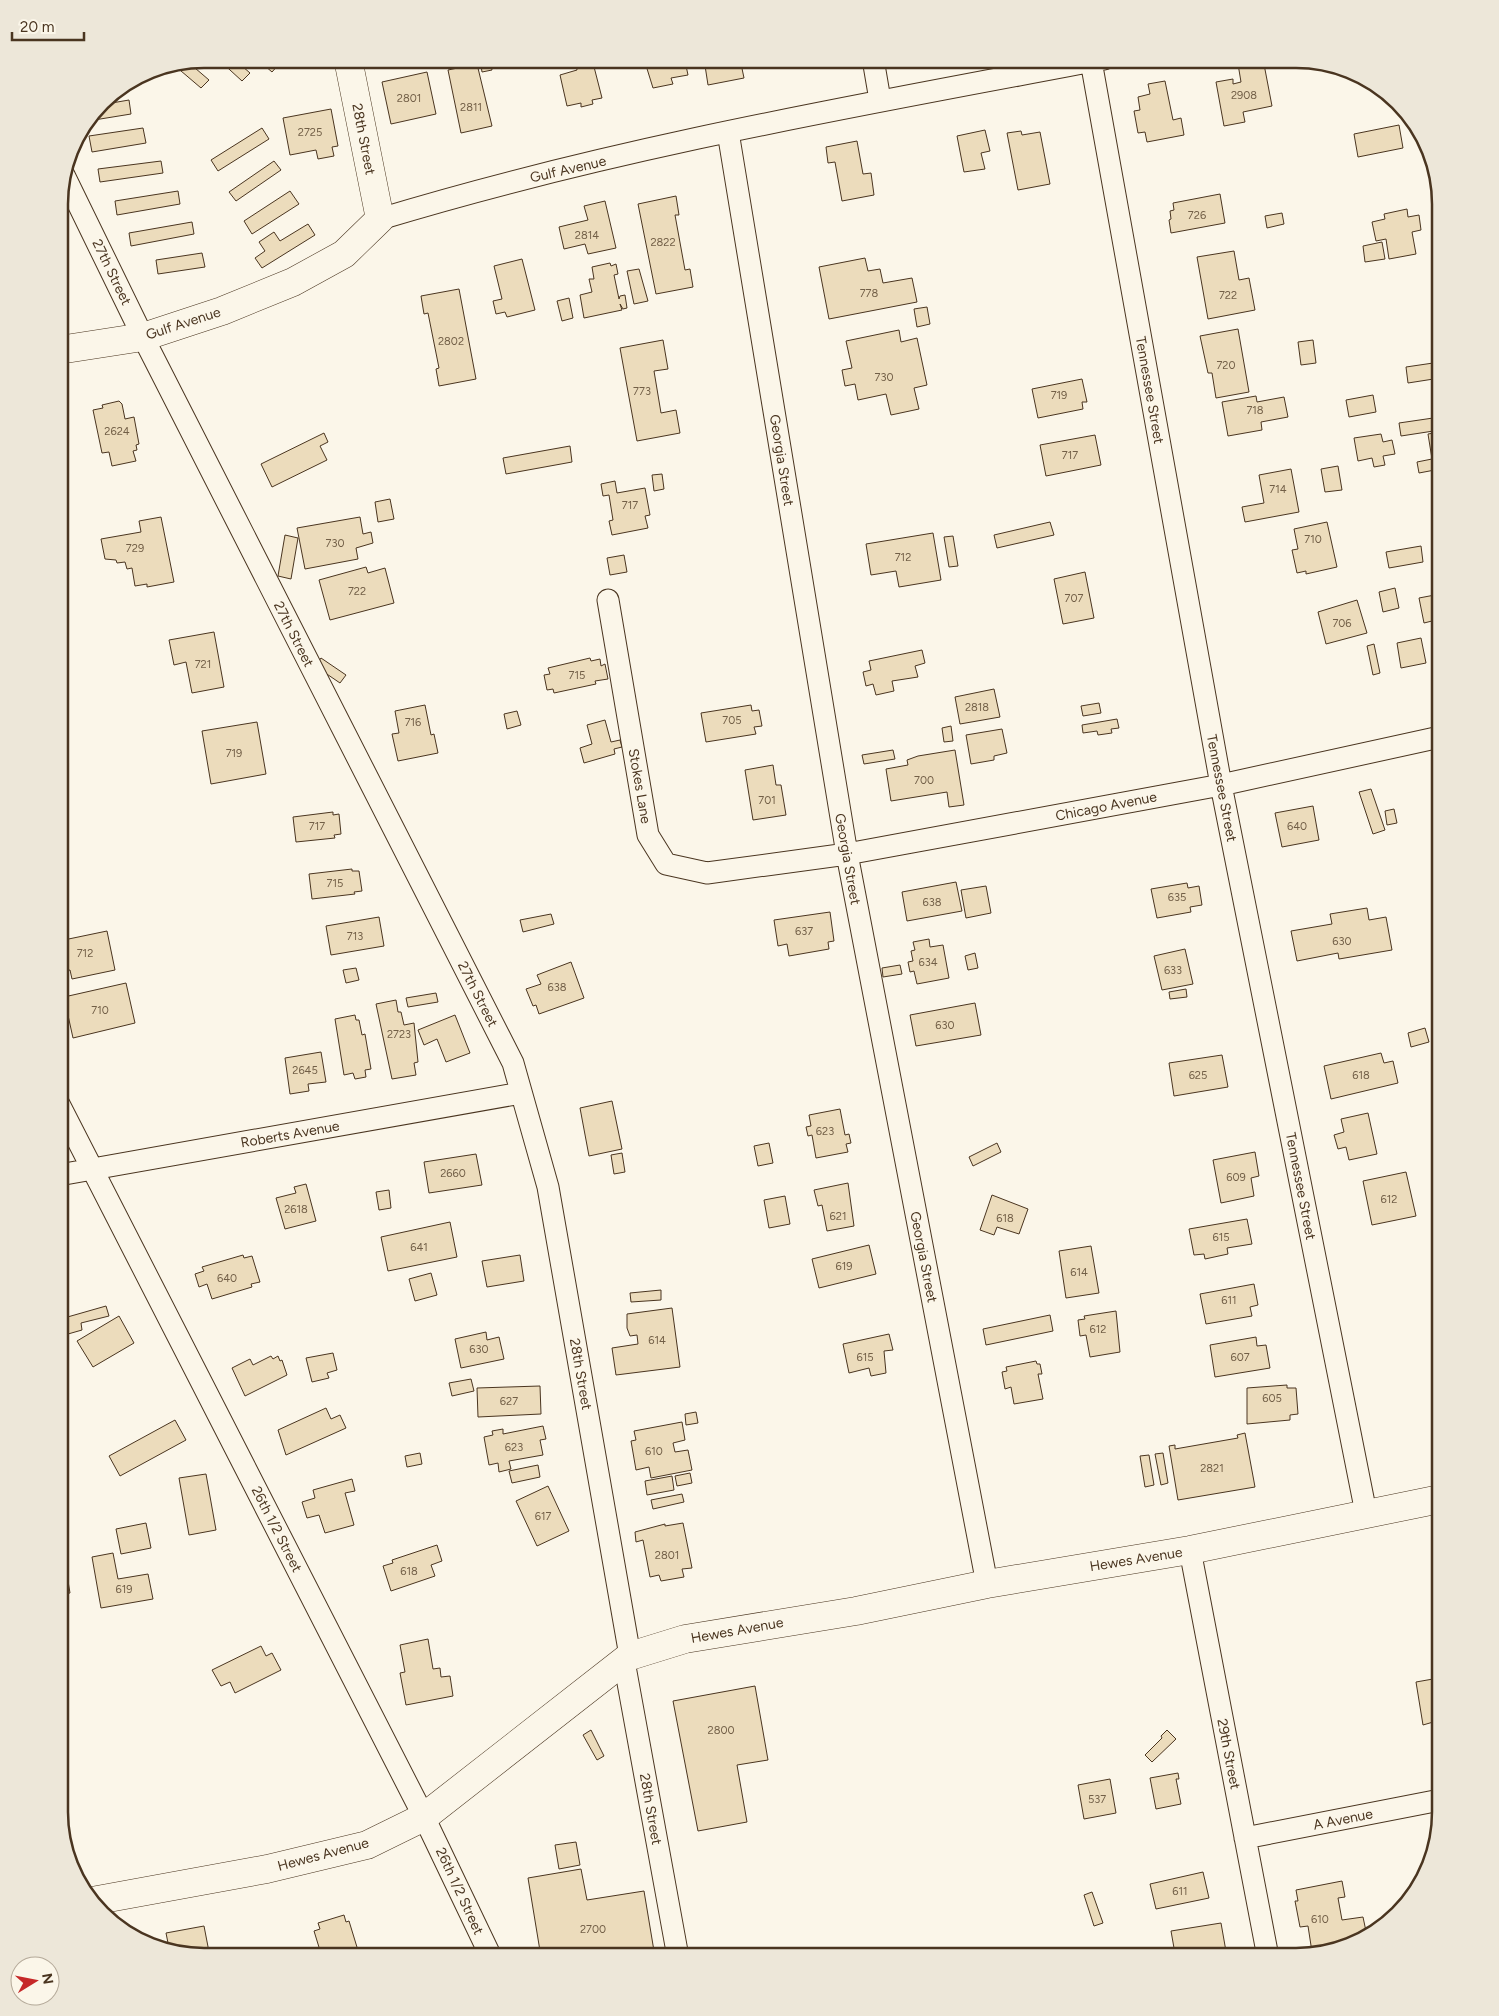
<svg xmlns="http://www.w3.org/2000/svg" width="1499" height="2016" viewBox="0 0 1499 2016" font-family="Figtree,sans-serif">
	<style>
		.building { fill: #ecdcbc; stroke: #4a3520 }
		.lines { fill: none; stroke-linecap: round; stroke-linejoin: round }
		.minor-casing { stroke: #4a3520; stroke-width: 23 }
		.tertiary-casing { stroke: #4a3520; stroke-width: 29 }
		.secondary-casing { stroke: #4a3520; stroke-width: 29 }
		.minor { stroke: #fbf6e9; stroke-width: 21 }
		.tertiary { stroke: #fbf6e9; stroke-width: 28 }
		.secondary { stroke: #fbf6e9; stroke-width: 28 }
		.labels { text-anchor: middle; stroke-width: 4; stroke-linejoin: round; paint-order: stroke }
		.number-label { font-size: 11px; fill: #725f47 }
		.street-label { font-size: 14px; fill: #4a3520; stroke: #fbf6e9 }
		.rim { fill: none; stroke: #4a3520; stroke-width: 2.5 }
	</style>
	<rect width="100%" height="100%" fill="#fbf6e9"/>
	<!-- building -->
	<path class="building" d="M218 59H234L250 73 242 81Z
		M257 59H275L280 63 272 72Z
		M292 59H312L304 68Z
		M480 59H490L492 70 482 72Z
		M592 59 602 98 592 100 593 104 581 107V103L567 106 560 75 577 70 576 62Z
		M644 59H689L685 61 688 75 671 78 673 84 653 88Z
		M704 59H740L744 78 708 85Z
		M1263 59 1272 106 1243 112 1245 122 1224 126 1216 82 1233 79V84L1241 82 1238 64Z
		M188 62 209 80 201 88 174 65Z
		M477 64 492 126 461 133 448 70Z
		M427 72 436 114 391 124 382 82Z
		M1165 81 1173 120 1181 118 1184 135 1147 142 1145 132 1138 133 1134 111 1140 110 1138 97 1150 94 1148 84Z
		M129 100 131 114 88 121 100 105Z
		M331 109 338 146 332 147 334 156 318 159 316 150 290 155 283 118Z
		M1399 125 1403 148 1358 157 1354 134Z
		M143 128 146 143 92 152 89 136Z
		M262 128 269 139 218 171 211 160Z
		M985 130 990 151 981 153 985 169 964 172 957 136Z
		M1021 131 1022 135 1040 132 1050 184 1018 190 1007 133Z
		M857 141 863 174 871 173 874 195 842 201 835 162 828 163 826 147Z
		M161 161 163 173 100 182 98 169Z
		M274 161 281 170 236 201 229 192Z
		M178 191 180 204 117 215 115 201Z
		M290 191 299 204 252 234 244 221Z
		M1220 194 1225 223 1171 233 1169 220 1171 219 1170 211 1174 210 1173 203Z
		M676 196 679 215H675L685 270 690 269 693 287 656 294 638 204Z
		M605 201 616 248 588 254 585 244 564 249 559 227 588 220 584 206Z
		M1407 209 1408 217 1419 215 1421 230 1412 232 1416 254 1389 259 1386 239 1376 241 1372 222 1385 219 1384 214Z
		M1282 213 1284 224 1267 228 1265 216Z
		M192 222 194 234 131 246 129 233Z
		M308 224 315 235 262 268 255 258 265 251 259 242 274 232 280 241Z
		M1382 242 1385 259 1365 262 1363 246Z
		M1234 251 1239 280 1249 278 1255 310 1208 319 1197 257Z
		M202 253 205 267 158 274 156 260Z
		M865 258 868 271 880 269 883 283 912 278 917 302 829 319 819 267Z
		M522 259 535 310 507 317 505 312 496 314 493 301 502 299 494 266Z
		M610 263 611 266 616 264 618 274 614 275 619 299 620 296 625 295 627 308 623 309 620 304 622 310 584 318 580 295 592 292 589 279H594L592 267Z
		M639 269 648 301 634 304 627 271Z
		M459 289 476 379 439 386 436 369 439 368 428 313 424 314 421 296Z
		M569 298 573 318 562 321 557 301Z
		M927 307 930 324 917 327 914 309Z
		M1238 329 1249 392 1216 398 1212 373H1208L1200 336Z
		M899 330 901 342 917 338 927 385 914 388 919 409 891 415 886 394 858 400 855 384 845 386 842 370 852 368 846 341Z
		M663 340 668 369 654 371 661 413 676 410 680 433 637 441 620 348Z
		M1313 340 1316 363 1301 365 1298 342Z
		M1440 362V378L1408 383 1406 367Z
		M1082 379 1087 402H1082L1083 409 1038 418 1032 389Z
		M1373 395 1376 412 1349 417 1346 400Z
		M1256 396 1257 402 1284 397 1288 417 1261 422 1262 430 1228 436 1222 402Z
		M119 401 122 404 125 419 134 417 139 444 136 445 137 450 133 451 136 461 112 466 109 452 102 453 93 410 103 408 102 405Z
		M61 411 68 451 59 452V412Z
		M1440 417V430L1401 436 1399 423Z
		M1440 432V469L1419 473 1417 462 1432 459 1428 434Z
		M324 433 328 442 320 446 327 460 272 487 261 464Z
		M1381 434 1383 442 1392 440 1395 454 1383 456 1385 465 1374 467 1372 458 1358 461 1354 438Z
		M1095 435 1101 465 1046 476 1040 445Z
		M570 446 572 462 506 474 503 458Z
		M1338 466 1342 490 1325 492 1321 469Z
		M1291 469 1299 512 1245 522 1242 507 1264 503 1259 475Z
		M662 474 664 489 654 491 652 475Z
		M615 481 617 493 645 488 650 515 645 516 648 528 612 535 609 521 613 520 609 495 603 496 601 484Z
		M390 499 394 519 378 522 375 502Z
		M1440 504V538L1434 505Z
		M161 517 174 582 147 587V584L135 586 132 568 127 569 125 562 117 563 116 560 105 559 101 539 141 532 139 521Z
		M360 517 363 534 371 532 373 543 356 548 358 559 305 569 297 528Z
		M1050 522 1054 535 997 548 994 535Z
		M1327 522 1337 567 1306 574V571L1297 573 1292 550 1298 549 1294 529Z
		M933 533 941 580 899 587 896 571 871 575 866 544Z
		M285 535 298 538 291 579 278 576Z
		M953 536 958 566 949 567 944 537Z
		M1421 546 1423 562 1389 568 1386 552Z
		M624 555 627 572 610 575 607 558Z
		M366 567 368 573 385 568 394 603 330 620 319 580Z
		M1085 572 1094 618 1063 624 1054 579Z
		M1395 588 1399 608 1383 612 1379 592Z
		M1440 594V619L1424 623 1419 598Z
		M1357 600 1367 633 1326 644 1318 612Z
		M214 632 224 687 192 693 186 662 174 665 169 640Z
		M1421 638 1426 663 1401 668 1397 643Z
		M1374 644 1380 673 1373 675 1367 646Z
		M922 650 925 663 915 666 918 677 892 681 894 691 876 695 873 684 866 686 863 672 871 670 869 661Z
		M321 658 346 675 340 683 315 666Z
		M590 658 591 661 600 659 601 666 605 664 608 679 595 681 596 684 554 693 553 689 547 690 544 675 550 674 548 668Z
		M994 689 1000 717 960 724 955 697Z
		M1099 703 1101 713 1083 716 1081 706Z
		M425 705 431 735 434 734 438 753 398 761 392 734 399 733 395 711Z
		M751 705 752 711 759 710 762 726 754 727 756 734 706 742 701 713Z
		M517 711 521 725 507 729 504 714Z
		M1117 719 1119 728 1111 729 1112 733 1098 735 1097 731 1083 733 1082 725Z
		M605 720 611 742 620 740 622 747 614 749 615 754 584 763 580 748 592 744 587 725Z
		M257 722 266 774 211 784 202 731Z
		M951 726 953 741 944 742 942 728Z
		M1002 729 1007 753 994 756V760L971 764 966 735Z
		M893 750 895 759 864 764 862 755Z
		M955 750 964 805 949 807 947 792 891 801 886 769 908 765 907 760 918 756Z
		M773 765 776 785H781L786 815 753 820 745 770Z
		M1371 789 1385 830 1373 834 1359 792Z
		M1313 806 1319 840 1282 847 1275 813Z
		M1394 809 1397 823 1387 825 1385 811Z
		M333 812V815L339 814 341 834 334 835 335 838 296 842 293 817Z
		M352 869V871H359L362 891 354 892 355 894 312 899 309 874Z
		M956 882 962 911 907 921 902 892Z
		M1187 883 1188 888 1199 886 1202 905 1190 907 1191 912 1157 918 1151 889Z
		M986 886 991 913 966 918 961 890Z
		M1367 908 1369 920 1386 917 1392 950 1339 959 1338 953 1297 961 1291 931 1332 924 1330 914Z
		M830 912 834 941 828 942 829 949 789 956 787 944 778 946 774 920Z
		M551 914 554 924 523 932 520 920Z
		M379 917 384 946 331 955 326 926Z
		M107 931 115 970 72 979 70 970 60 972 59 941Z
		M929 939 930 947 943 945 949 978 917 984 914 971 910 972 908 962 913 961 911 951 915 950 913 942Z
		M1185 949 1193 984 1162 990 1154 956Z
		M975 953 978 968 968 970 965 956Z
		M571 962 584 998 539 1014 536 1005 533 1006 526 989 541 984 537 975Z
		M900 965 902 974 883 977 882 968Z
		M356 968 359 980 346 983 343 970Z
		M126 983 135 1023 73 1038 64 997Z
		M1186 989 1187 997 1170 999 1169 992Z
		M436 993 438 1002 408 1007 406 998Z
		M396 1000 398 1012H401L404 1025 414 1023 418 1062 414 1063 416 1075 392 1079 376 1004Z
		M975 1003 981 1035 916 1046 910 1015Z
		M355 1015 356 1020H359L362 1035 365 1034 371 1069 365 1070 366 1077 355 1079 353 1073 344 1075 335 1019Z
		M455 1015 470 1053 446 1062 437 1039 424 1045 418 1030Z
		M1425 1028 1429 1042 1411 1047 1408 1033Z
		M321 1052 326 1082 308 1084 309 1091 290 1094 285 1058Z
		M1381 1053 1384 1063 1393 1061 1398 1083 1331 1099 1324 1066Z
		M1222 1055 1228 1087 1174 1096 1169 1063Z
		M612 1101 622 1149 589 1156 580 1108Z
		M840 1109 845 1135 849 1134 851 1143 846 1144 848 1152 816 1158 812 1135 808 1136 806 1127 811 1126 809 1115Z
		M1368 1113 1377 1154 1349 1160 1346 1147 1338 1149 1334 1135 1344 1132 1341 1119Z
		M769 1143 773 1163 758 1166 754 1146Z
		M997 1143 1001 1152 973 1166 969 1157Z
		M1255 1152 1259 1176 1251 1178 1254 1196 1221 1203 1213 1160Z
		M622 1153 625 1172 614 1174 611 1155Z
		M476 1154 482 1185 429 1193 424 1162Z
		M1406 1172 1416 1216 1372 1225 1363 1181Z
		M848 1183 854 1226 827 1231 822 1205 818 1206 814 1190Z
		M306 1184 316 1221 285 1229 276 1198 296 1193 294 1187Z
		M389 1190 391 1208 379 1210 376 1192Z
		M992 1195 1028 1209 1019 1234 997 1227 994 1235 980 1230Z
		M785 1196 790 1224 769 1228 764 1200Z
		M1247 1219 1252 1244 1227 1248 1228 1254 1205 1259 1204 1254 1194 1255 1189 1229Z
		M450 1222 457 1257 388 1271 381 1237Z
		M869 1245 876 1274 819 1288 812 1259Z
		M1091 1246 1099 1293 1066 1298 1059 1251Z
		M243 1255 244 1258 252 1256 260 1282 251 1284 252 1287 212 1299 207 1284 199 1287 195 1274 204 1271 202 1267Z
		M520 1255 524 1281 487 1287 482 1261Z
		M431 1273 437 1295 415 1301 409 1279Z
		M1254 1284 1258 1305 1250 1307 1252 1316 1206 1324 1200 1294Z
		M661 1290V1300L631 1302 630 1293Z
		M106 1306 109 1316 81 1323 82 1330 68 1334 64 1318Z
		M672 1308 680 1367 616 1375 612 1348 638 1344 637 1335 630 1336 627 1328V1314Z
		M1116 1311 1120 1352 1090 1357 1086 1335 1080 1336 1078 1320 1085 1319 1084 1316Z
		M1050 1315 1053 1331 986 1345 983 1329Z
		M119 1316 134 1343 93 1367 77 1341Z
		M486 1332 487 1340 499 1337 504 1359 461 1368 455 1339Z
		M889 1334 893 1350 884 1351 886 1373 871 1376 869 1368 849 1373 843 1344Z
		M1256 1337 1257 1346 1266 1345 1270 1368 1215 1377 1210 1345Z
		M333 1353 337 1370 327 1373 329 1378 312 1382 306 1358Z
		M271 1356 273 1359 278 1356 280 1361 282 1360 287 1375 245 1396 232 1368 250 1359 253 1365Z
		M1036 1361 1037 1364H1040L1042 1374H1038L1043 1399 1014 1404 1011 1387 1005 1389 1002 1372 1007 1371 1006 1367Z
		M471 1379 474 1391 452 1396 449 1383Z
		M1287 1385V1388H1296L1298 1414 1290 1415V1420L1247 1424V1388Z
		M540 1386 541 1414 478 1417 477 1388Z
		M59 1403 65 1421 59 1423Z
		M326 1408 331 1419 340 1415 346 1428 286 1455 278 1430Z
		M696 1412 698 1423 686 1425 685 1414Z
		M175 1420 186 1440 120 1476 109 1456Z
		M682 1422 685 1440 673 1443 675 1452 688 1450 692 1470 651 1478 649 1467 636 1470 631 1441 636 1440 634 1431Z
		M543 1426 546 1439 540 1440 543 1455 509 1461 511 1469 499 1472 498 1463 489 1465 484 1437 493 1435 492 1431 503 1429V1434Z
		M1245 1433 1255 1487 1178 1500 1169 1446 1175 1445V1449L1238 1438 1237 1435Z
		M420 1453 422 1464 407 1467 405 1456Z
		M1163 1453 1168 1483 1161 1485 1155 1454Z
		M1149 1455 1154 1485 1145 1487 1140 1456Z
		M538 1465 540 1477 512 1483 509 1471Z
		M690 1473 692 1483 677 1486 675 1476Z
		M206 1474 216 1530 189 1535 179 1478Z
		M672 1476 674 1490 647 1495 645 1481Z
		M352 1479 355 1491 345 1493 354 1525 325 1533 319 1515 307 1518 302 1502 315 1498 313 1490Z
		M548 1486 569 1531 537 1546 516 1501Z
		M682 1494 684 1502 653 1509 651 1500Z
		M146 1523 151 1548 121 1554 116 1529Z
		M683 1523 692 1568 682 1569 684 1577 661 1581 659 1575 650 1577 643 1540 636 1542 635 1532 665 1524V1526Z
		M437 1545 442 1561 431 1565 435 1576 391 1591 383 1566 393 1563 392 1560Z
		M113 1553 118 1579 148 1574 153 1599 101 1608 92 1557Z
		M67 1575 70 1593 59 1595V1577Z
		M62 1612 67 1642 59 1643V1613Z
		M428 1639 433 1669 440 1668 441 1677 450 1676 453 1696 406 1705 400 1673 405 1672 400 1645Z
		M261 1646 266 1656 272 1653 281 1670 235 1693 230 1682 221 1686 212 1670Z
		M1433 1679 1436 1697 1440 1696V1720L1423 1725 1416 1682Z
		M59 1686H63L65 1704 59 1705Z
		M755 1686 768 1760 737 1765 747 1822 698 1831 673 1701Z
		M591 1730 604 1756 597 1760 583 1735Z
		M1167 1730 1176 1739 1152 1762 1145 1755 1162 1738 1161 1736Z
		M1178 1773 1179 1779H1176L1181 1804 1156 1809 1150 1778Z
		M1110 1779 1116 1813 1084 1819 1078 1785Z
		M576 1842 580 1865 559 1869 555 1845Z
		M581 1869 587 1900 644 1891 655 1957H541L528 1878Z
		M1203 1872 1209 1898 1156 1909 1150 1884Z
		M1342 1881 1345 1897 1338 1898 1342 1920 1363 1917 1367 1936 1312 1952 1308 1926 1300 1927 1295 1901H1298L1296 1890Z
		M1092 1892 1103 1923 1094 1926 1084 1895Z
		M344 1915 346 1922 349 1921 360 1957H322L314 1931 320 1929 318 1923Z
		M1221 1923 1227 1957H1156L1155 1952 1174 1948 1171 1931Z
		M204 1926 210 1957 169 1948 166 1933Z"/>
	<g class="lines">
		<defs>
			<path id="minor" d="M873 59 880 100
				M1091 61 1221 785 1366 1513
				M728 132 847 854 987 1584
				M64 175 143 337 513 1063 548 1187 630 1656
				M380 219C617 147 861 105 1104 59
				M608 600 648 835 666 864 707 873 847 854 1221 785 1440 737
				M59 1104 424 1817 491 1957
				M59 1175 521 1093
				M1190 1550 1268 1957
				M624 1661 678 1957
				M1245 1838 1440 1800"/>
			<path id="tertiary" d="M59 350 143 337 222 311 293 282 344 254 380 219 348 59"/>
			<path id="secondary" d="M92 1901 267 1869 367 1845 424 1817 630 1656 685 1639 856 1611 987 1584 1190 1550 1440 1499"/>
		</defs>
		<!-- minor casing -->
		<use href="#minor" class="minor-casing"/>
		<!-- tertiary casing -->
		<use href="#tertiary" class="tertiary-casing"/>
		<!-- secondary casing -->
		<use href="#secondary" class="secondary-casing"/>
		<!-- minor -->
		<use href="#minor" class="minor"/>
		<!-- tertiary -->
		<use href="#tertiary" class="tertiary"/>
		<!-- secondary -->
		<use href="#secondary" class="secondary"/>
	</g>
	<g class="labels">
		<!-- number labels -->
		<g class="number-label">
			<text x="1244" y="99">2908</text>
			<text x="409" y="102">2801</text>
			<text x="471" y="111">2811</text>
			<text x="310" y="136">2725</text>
			<text x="1197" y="219">726</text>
			<text x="587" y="239">2814</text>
			<text x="663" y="246">2822</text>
			<text x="869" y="297">778</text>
			<text x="1228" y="299">722</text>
			<text x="451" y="345">2802</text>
			<text x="1226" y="369">720</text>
			<text x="884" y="381">730</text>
			<text x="642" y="395">773</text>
			<text x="1059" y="399">719</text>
			<text x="1255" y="414">718</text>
			<text x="117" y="435">2624</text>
			<text x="1070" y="459">717</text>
			<text x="1278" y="493">714</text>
			<text x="630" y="509">717</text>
			<text x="1313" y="543">710</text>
			<text x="335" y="547">730</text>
			<text x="135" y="552">729</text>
			<text x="903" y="561">712</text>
			<text x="357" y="595">722</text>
			<text x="1074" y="602">707</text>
			<text x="1342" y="627">706</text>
			<text x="203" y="668">721</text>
			<text x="577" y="679">715</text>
			<text x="977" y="711">2818</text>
			<text x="732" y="724">705</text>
			<text x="413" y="726">716</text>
			<text x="234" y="757">719</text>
			<text x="924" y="784">700</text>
			<text x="767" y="804">701</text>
			<text x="317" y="830">717</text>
			<text x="1297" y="830">640</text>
			<text x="335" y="887">715</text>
			<text x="1177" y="901">635</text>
			<text x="932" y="906">638</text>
			<text x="804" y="935">637</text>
			<text x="355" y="940">713</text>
			<text x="1342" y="945">630</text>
			<text x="85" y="957">712</text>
			<text x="928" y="966">634</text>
			<text x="1173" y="974">633</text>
			<text x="557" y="991">638</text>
			<text x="100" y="1014">710</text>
			<text x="945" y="1029">630</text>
			<text x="399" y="1038">2723</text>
			<text x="305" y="1074">2645</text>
			<text x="1198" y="1079">625</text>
			<text x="1361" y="1079">618</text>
			<text x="825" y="1135">623</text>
			<text x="453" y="1177">2660</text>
			<text x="1236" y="1181">609</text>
			<text x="1389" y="1203">612</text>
			<text x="296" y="1213">2618</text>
			<text x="838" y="1220">621</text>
			<text x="1005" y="1222">618</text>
			<text x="1221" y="1241">615</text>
			<text x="419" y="1251">641</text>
			<text x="844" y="1270">619</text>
			<text x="1079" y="1276">614</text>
			<text x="227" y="1282">640</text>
			<text x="1229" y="1304">611</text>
			<text x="1098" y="1333">612</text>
			<text x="657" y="1344">614</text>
			<text x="479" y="1353">630</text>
			<text x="865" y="1361">615</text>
			<text x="1240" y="1361">607</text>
			<text x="1272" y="1402">605</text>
			<text x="509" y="1405">627</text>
			<text x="514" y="1451">623</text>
			<text x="654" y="1455">610</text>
			<text x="1212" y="1472">2821</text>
			<text x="543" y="1520">617</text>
			<text x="667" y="1559">2801</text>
			<text x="409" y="1575">618</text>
			<text x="124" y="1593">619</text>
			<text x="721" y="1734">2800</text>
			<text x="1097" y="1803">537</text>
			<text x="1180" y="1895">611</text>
			<text x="1320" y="1923">610</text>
			<text x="593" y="1933">2700</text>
		</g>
		<!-- street labels -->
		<g class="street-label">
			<text transform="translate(364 139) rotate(79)" y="5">28th Street</text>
			<text transform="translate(568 169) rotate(-13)" y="5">Gulf Avenue</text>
			<text transform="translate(112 272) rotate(64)" y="5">27th Street</text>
			<text transform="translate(183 323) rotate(-18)" y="5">Gulf Avenue</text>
			<text transform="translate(1150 390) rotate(80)" y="5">Tennessee Street</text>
			<text transform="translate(782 460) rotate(81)" y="5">Georgia Street</text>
			<text transform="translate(294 634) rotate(63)" y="5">27th Street</text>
			<text transform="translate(640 786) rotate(80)" y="5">Stokes Lane</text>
			<text transform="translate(1222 788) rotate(79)" y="5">Tennessee Street</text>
			<text transform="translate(1106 806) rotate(-11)" y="5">Chicago Avenue</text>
			<text transform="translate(848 859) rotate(80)" y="5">Georgia Street</text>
			<text transform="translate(478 994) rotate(63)" y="5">27th Street</text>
			<text transform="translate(290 1134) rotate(-10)" y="5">Roberts Avenue</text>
			<text transform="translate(1301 1186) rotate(79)" y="5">Tennessee Street</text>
			<text transform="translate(924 1257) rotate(79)" y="5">Georgia Street</text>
			<text transform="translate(581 1374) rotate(80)" y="5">28th Street</text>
			<text transform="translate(277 1529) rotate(63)" y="5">26th 1/2 Street</text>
			<text transform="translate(1136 1559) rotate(-9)" y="5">Hewes Avenue</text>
			<text transform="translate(737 1630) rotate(-10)" y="5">Hewes Avenue</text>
			<text transform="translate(1229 1754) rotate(79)" y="5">29th Street</text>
			<text transform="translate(651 1809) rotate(80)" y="5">28th Street</text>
			<text transform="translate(1343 1819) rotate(-11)" y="5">A Avenue</text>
			<text transform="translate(323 1854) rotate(-15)" y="5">Hewes Avenue</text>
			<text transform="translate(460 1891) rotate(65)" y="5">26th 1/2 Street</text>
		</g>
	</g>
	<!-- crop -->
	<path d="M0 0H1499V2016H0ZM204 68H1296A136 136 0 0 1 1432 204V1812A136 136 0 0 1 1296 1948H204A136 136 0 0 1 68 1812V204A136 136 0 0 1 204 68Z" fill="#ede7d9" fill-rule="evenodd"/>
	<path class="rim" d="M204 68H1296A136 136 0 0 1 1432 204V1812A136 136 0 0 1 1296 1948H204A136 136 0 0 1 68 1812V204A136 136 0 0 1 204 68Z"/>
	<!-- north arrow -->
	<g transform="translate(35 1981) rotate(80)"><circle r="24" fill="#fbf6e9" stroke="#b4a999"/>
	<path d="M0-4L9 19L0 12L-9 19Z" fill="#c62828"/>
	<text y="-8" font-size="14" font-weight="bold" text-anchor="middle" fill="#4a3520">N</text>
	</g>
	<!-- scale -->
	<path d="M12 32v8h72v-8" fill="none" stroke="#4a3520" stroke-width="2.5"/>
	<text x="20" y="32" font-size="15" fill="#4a3520" stroke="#fbf6e9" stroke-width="4" paint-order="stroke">20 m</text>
</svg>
